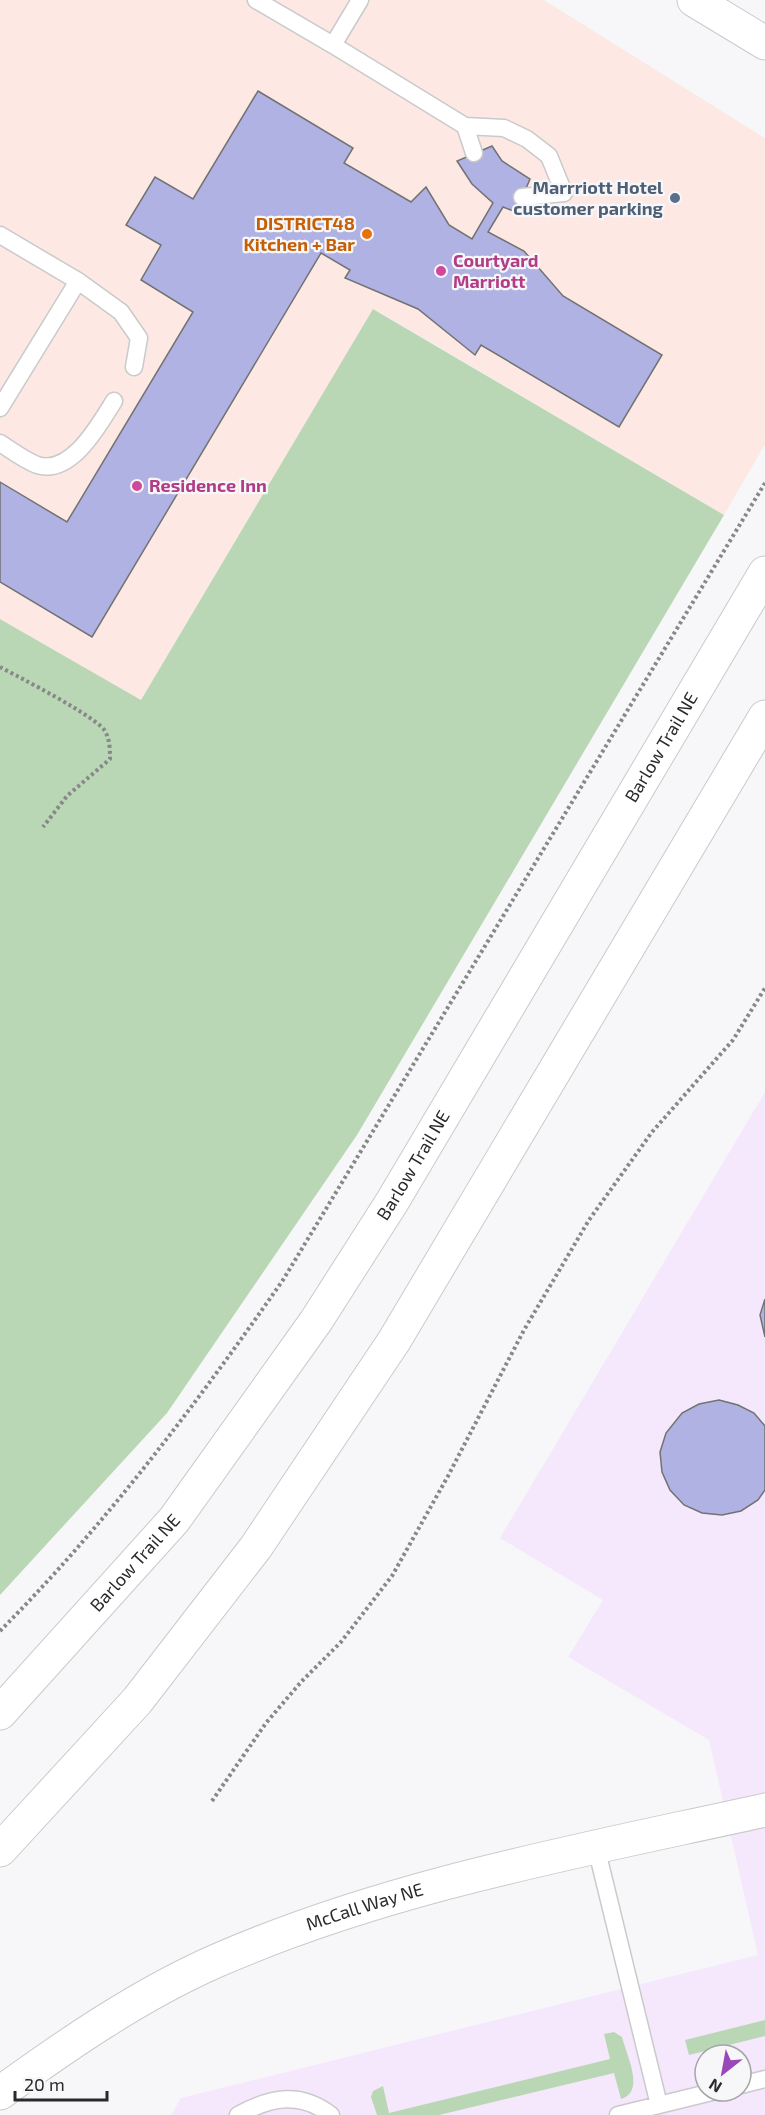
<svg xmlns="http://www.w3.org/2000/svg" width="765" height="2115" viewBox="0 0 765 2115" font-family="'Exo 2',sans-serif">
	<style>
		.commercial { fill: #fde8e4 }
		.industrial { fill: #f5e8fc; fill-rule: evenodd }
		.green { fill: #b9d7b5 }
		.building { fill: #afb2e2; stroke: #727273; stroke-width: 1.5 }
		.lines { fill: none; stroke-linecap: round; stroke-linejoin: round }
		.lane-casing { stroke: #c9cacb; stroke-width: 19 }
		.secondary-casing { stroke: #c9cacb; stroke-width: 35 }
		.path { stroke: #878889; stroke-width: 4; stroke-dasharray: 3 3; stroke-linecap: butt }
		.lane { stroke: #fff; stroke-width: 16 }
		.secondary { stroke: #fff; stroke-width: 33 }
		.service-dot { fill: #5c6f8a; stroke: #f7f7f9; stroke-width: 2 }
		.food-dot { fill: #e8710a; stroke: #f7f7f9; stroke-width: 2 }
		.hotel-dot { fill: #d1479c; stroke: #f7f7f9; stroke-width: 2 }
		.labels { text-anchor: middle; stroke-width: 4.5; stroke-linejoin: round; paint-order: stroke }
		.service-label { font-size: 18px; font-weight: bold; fill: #4e5e75; stroke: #f7f7f9; text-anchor: end }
		.food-label { font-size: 18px; font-weight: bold; fill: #c56008; stroke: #f7f7f9; text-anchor: end }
		.hotel-label { font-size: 18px; font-weight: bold; fill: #b23c85; stroke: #f7f7f9; text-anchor: start }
		.street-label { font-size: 18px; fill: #292a2a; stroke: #f7f7f9 }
	</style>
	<rect width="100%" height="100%" fill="#f7f7f9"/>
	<!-- commercial -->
	<path class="commercial" d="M0 0H544L765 138V444L724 515 374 309 141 700 0 619Z"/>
	<!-- industrial -->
	<path class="industrial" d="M765 1092V2115H171L181 2098 758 1955 709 1740 568 1657 603 1600 500 1538ZM705 2055H741V2091H705Z"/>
	<!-- green -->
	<path class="green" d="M373 309 724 515 357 1135 167 1413 0 1595V619L141 700Z
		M765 2020V2036L689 2055 685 2040Z
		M614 2032 622 2037C626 2054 646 2092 621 2099L614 2073 439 2115H377L371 2097 373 2091 383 2086 389 2113 610 2059 604 2034Z"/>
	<!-- building -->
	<path class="building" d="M258 91 353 148 344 163 411 202 426 187 449 225 472 239 493 203 472 184 457 161 492 146 502 161 530 179 516 212 503 207 488 232 524 251 563 296 662 355 619 427 481 345 475 355 418 309 345 278 350 270 321 253 92 637 0 582V482L67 522 193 312 141 280 161 245 126 225 155 177 193 199Z
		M765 1299V1337L760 1315Z
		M719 1400 738 1405 754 1413 765 1426V1490L758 1500 741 1511 722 1515 702 1513 684 1505 670 1490 662 1472 660 1452 666 1433 682 1413 699 1404Z"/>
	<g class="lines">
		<defs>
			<path id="lane" d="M256 0 333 45
				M360 0 333 45 465 126 504 128 527 139 549 156 564 193 522 197
				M465 126 474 153
				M0 235 78 281 121 312 139 338 134 367
				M0 408 78 281
				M0 443C11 450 24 460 37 465 71 476 99 425 114 401
				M596 1847 659 2105
				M741 2085 765 2079
				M238 2115C271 2097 300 2091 331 2115
				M618 2115 716 2091"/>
			<g id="secondary">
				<path d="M694 0 765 43"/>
				<path id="s1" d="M0 1713 174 1520 316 1321 392 1202 765 573"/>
				<path d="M0 1850 137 1701 256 1547 394 1341 765 717"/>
				<path id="s2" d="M0 2093C68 2044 139 1995 216 1961 390 1885 580 1851 765 1810"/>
			</g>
		</defs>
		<!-- lane casing -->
		<use href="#lane" class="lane-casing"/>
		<!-- secondary casing -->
		<use href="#secondary" class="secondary-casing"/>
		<!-- path -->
		<path class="path" d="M0 667C19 677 97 717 105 731 110 740 110 750 110 759L67 796 43 827
			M0 1631C106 1524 197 1403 283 1280L765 483
			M212 1801 266 1723 301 1682 341 1642 392 1576 448 1476 524 1330 589 1220 652 1132 733 1040 765 988"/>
		<!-- lane -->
		<use href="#lane" class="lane"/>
		<!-- secondary -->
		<use href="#secondary" class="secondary"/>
	</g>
	<!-- markers -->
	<circle class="service-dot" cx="675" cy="198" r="6"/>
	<circle class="food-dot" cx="367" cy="234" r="6"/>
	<g class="hotel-dot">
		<circle cx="441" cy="271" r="6"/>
		<circle cx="137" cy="486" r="6"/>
	</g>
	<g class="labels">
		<!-- service labels -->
		<g class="service-label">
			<text x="663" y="194">Marrriott Hotel<tspan x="663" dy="21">customer parking</tspan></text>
		</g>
		<!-- food labels -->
		<g class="food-label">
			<text x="355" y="230">DISTRICT48<tspan x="355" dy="21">Kitchen + Bar</tspan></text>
		</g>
		<!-- hotel labels -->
		<g class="hotel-label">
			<text x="453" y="267">Courtyard<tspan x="453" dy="21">Marriott</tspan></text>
			<text x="149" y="492">Residence Inn</text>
		</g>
		<!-- street labels -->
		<g class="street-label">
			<text dy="6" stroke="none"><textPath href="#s1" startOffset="1174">Barlow Trail NE</textPath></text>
			<text dy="6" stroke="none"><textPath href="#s1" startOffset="688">Barlow Trail NE</textPath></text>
			<text dy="6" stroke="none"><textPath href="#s1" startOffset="202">Barlow Trail NE</textPath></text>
			<text dy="6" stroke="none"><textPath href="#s2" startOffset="412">McCall Way NE</textPath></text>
		</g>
	</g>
	<!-- north arrow -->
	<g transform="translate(723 2073) rotate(211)"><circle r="28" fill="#f7f7f9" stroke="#a5a5a6" stroke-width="1.5"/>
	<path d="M0-4.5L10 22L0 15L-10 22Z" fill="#9a48b7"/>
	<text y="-9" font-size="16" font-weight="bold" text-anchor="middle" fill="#292a2a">N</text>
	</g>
	<!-- scale -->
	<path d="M15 2091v9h92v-9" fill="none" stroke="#292a2a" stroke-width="3"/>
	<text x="24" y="2091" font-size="18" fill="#292a2a" stroke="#f7f7f9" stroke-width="4.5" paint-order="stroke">20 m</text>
</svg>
